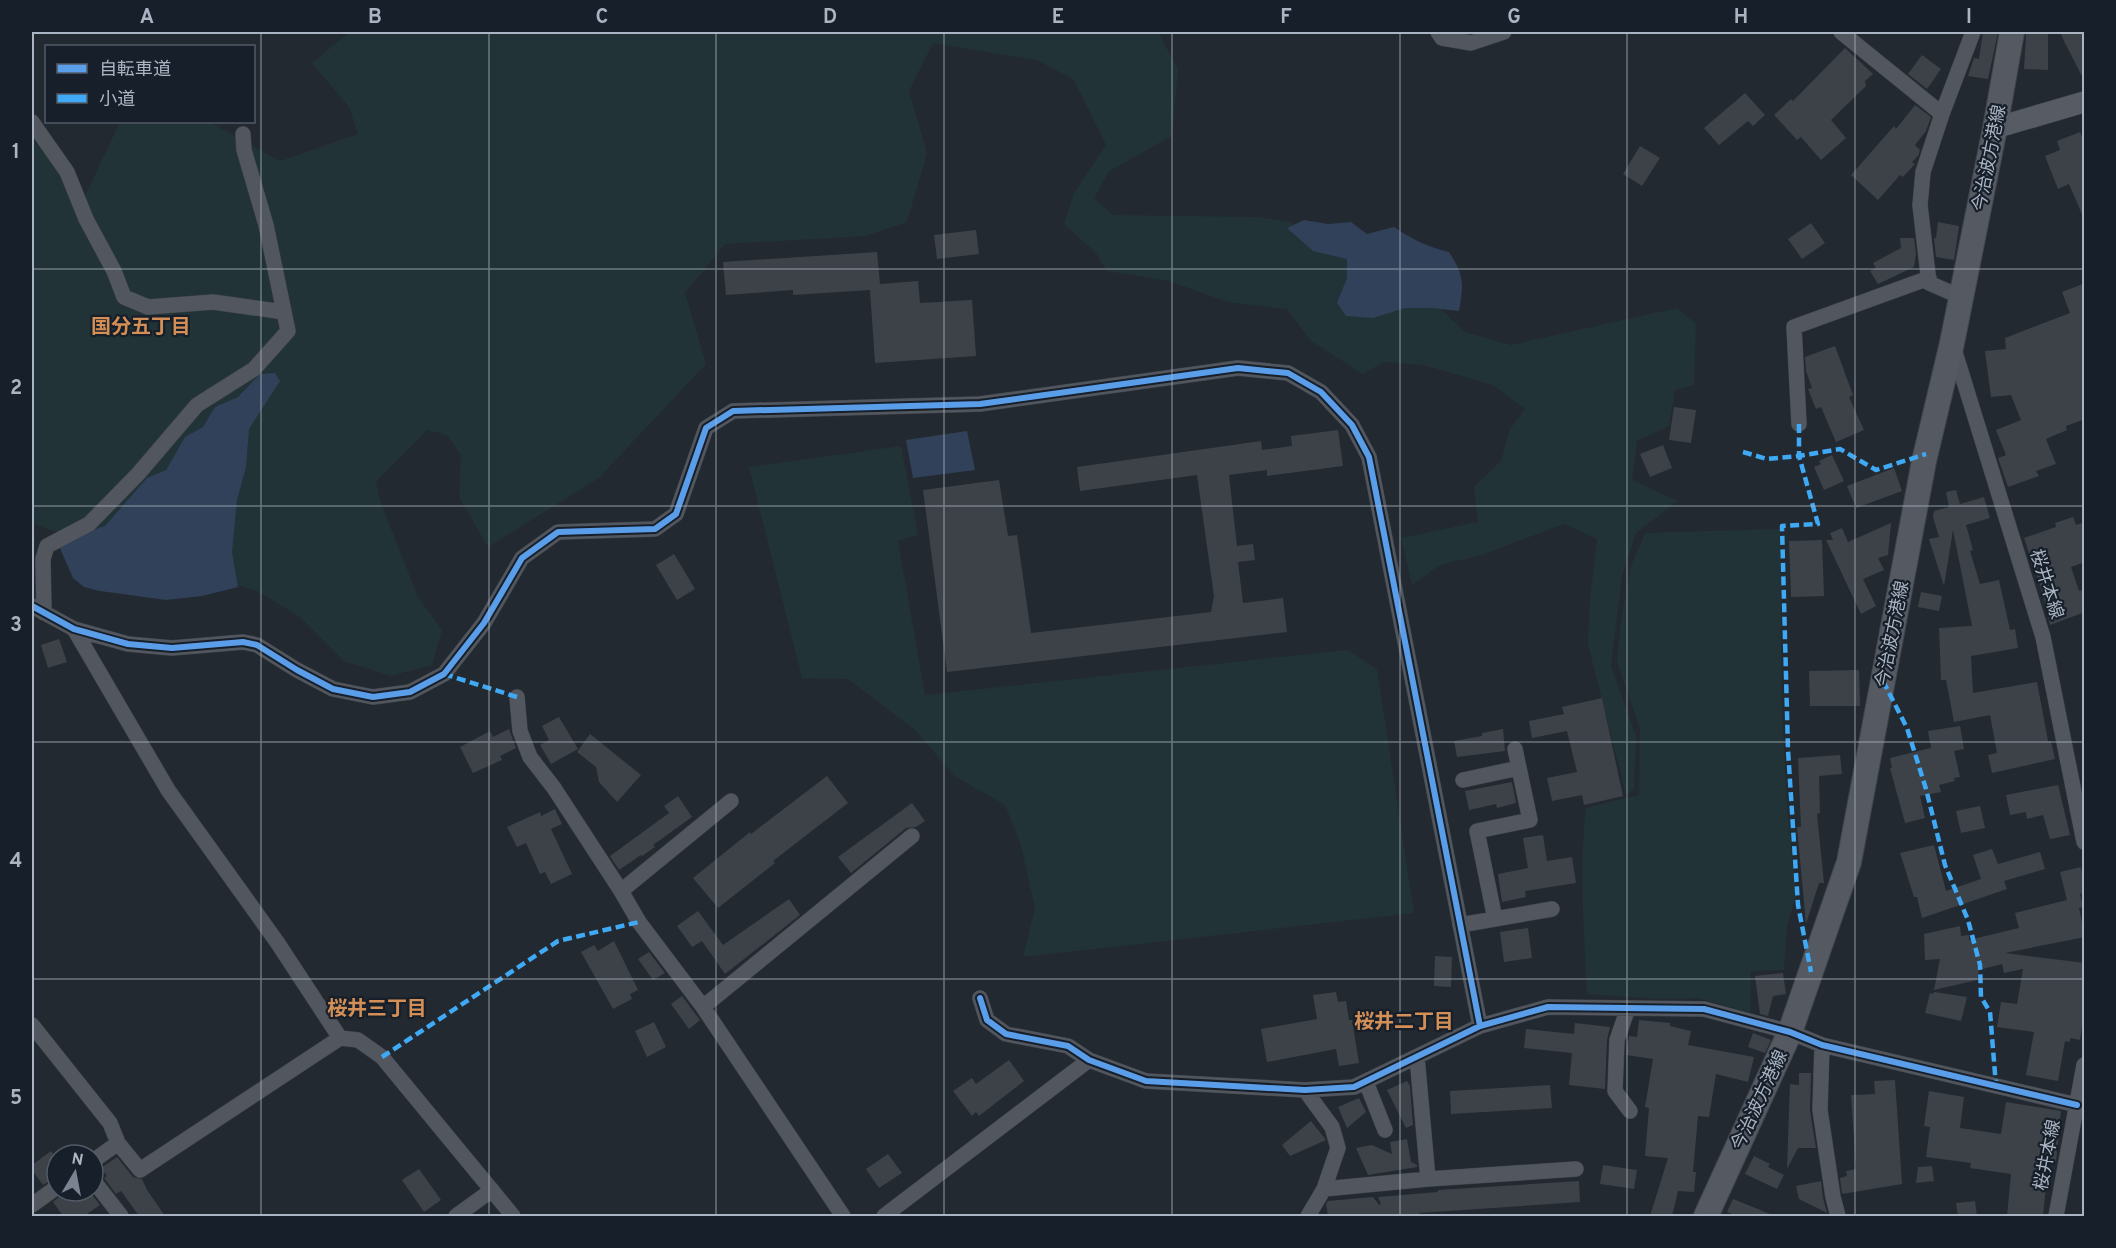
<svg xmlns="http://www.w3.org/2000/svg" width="2116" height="1248" viewBox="0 0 2116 1248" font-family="Overpass,'Noto Sans JP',sans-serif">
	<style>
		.green { fill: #213336 }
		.water { fill: #304159 }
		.building { fill: #3d4248 }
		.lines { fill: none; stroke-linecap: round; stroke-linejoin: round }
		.street-casing { stroke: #3f4349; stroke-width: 16 }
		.secondary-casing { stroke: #3f4349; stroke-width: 22 }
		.primary-casing { stroke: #40454d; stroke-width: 26 }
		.street { stroke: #52575f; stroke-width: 15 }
		.secondary { stroke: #565b64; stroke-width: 21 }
		.primary { stroke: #555961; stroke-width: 24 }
		.quiet { stroke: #3fa9f5; stroke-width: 4.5; stroke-dasharray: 9 4.5; stroke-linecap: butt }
		.cycleway-casing { stroke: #171f2a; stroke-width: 10 }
		.cycleway { stroke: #5a9eea; stroke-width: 6 }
		.grid { fill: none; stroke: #abb4c3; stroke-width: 1.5; stroke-opacity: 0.55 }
		.labels { text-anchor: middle; stroke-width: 4.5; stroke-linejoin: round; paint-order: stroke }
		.street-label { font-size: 18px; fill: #abb4c3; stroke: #171f2a }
		.neighbourhood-label { font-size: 20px; font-weight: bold; fill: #d38f56; stroke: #171f2a }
		.neatline { fill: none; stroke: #abb4c3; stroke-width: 2 }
		.grid-label { font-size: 20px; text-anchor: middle; font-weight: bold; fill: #abb4c3 }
	</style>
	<rect width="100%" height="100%" fill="#232930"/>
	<!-- green -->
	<path class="green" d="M396 32H1158L1178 69 1172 136 1109 171 1094 198 1113 215 1254 217 1290 222 1318 242 1430 299 1465 332 1511 345 1677 308 1696 324 1694 385 1675 390 1669 426 1637 441 1632 480 1678 501 1636 533 1622 576 1611 666 1636 736 1634 789 1626 795 1588 644 1590 599 1597 539 1564 524 1482 555 1440 565 1412 585 1401 538 1478 522 1474 487 1501 461 1510 429 1525 409 1493 385 1424 365 1384 362 1363 374 1311 341 1287 309 1227 302 1169 281 1107 271 1096 253 1064 224 1074 193 1106 145 1074 80 1037 60 933 43 909 91 927 153 907 222 866 236 725 244 685 293 706 364 599 478 488 547 459 497 461 455 447 435 427 430 376 481 380 501 418 597 442 630 432 665 390 676 344 661 300 617 257 591 53 531 32 523V138L85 196 120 122H209L280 161 358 134 349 107 312 63 347 34H394Z
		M901 446 918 535 898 541 925 695 1347 650 1377 669 1414 913 1023 957 1035 908 1020 842 1005 805 954 776 916 731 848 679 802 678 749 467Z
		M1780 529 1782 709 1787 805 1796 896 1787 926 1784 970 1751 971 1750 1013 1698 998 1662 999 1587 994C1584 933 1579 869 1586 808L1639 795 1640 729 1617 661 1622 613 1631 566 1645 533Z"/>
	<!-- water -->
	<path class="water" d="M1304 220 1328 224 1351 222 1367 234 1394 227C1411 239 1428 247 1449 252 1464 275 1464 284 1459 311L1432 308H1405L1373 318 1346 316 1337 303 1347 278V259L1313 251 1287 228Z
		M275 373 280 381 249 429 246 467 237 500 232 552 238 587 202 596 166 600 100 591 84 587 73 578 59 546 71 537 105 526 147 478 166 470 185 437 203 427 215 407 238 397 260 374Z
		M967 431 975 470 913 478 906 440Z"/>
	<!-- building -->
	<path class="building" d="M1983 32H1998L1988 79 1968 76 1974 58 1979 59Z
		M2060 32H2085V82L2065 43Z
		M2048 33V70L2024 69 2026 34Z
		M1845 48 1873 74 1865 81 1866 86 1831 120 1846 138 1821 160 1801 137 1797 140 1774 115 1791 99 1793 101Z
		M1922 55 1941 69 1927 89 1908 74Z
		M1745 93 1765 115 1753 126 1748 121 1719 145 1704 128Z
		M1915 105 1931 117 1926 131 1915 145 1920 150 1918 156 1912 162 1915 164 1903 177 1900 175 1878 200 1851 175 1894 126 1896 129Z
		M2080 132 2085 143 2084 219 2069 184 2058 189 2045 156 2060 150 2057 141Z
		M1640 146 1660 158 1642 186 1623 174Z
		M1938 222 1959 226 1954 260 1936 257 1934 238H1936Z
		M1811 223 1825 243 1802 259 1788 239Z
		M976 230 979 254 937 259 934 235Z
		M1900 238H1914L1916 254 1914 267 1878 284 1870 271 1876 268 1873 263 1901 248Z
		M877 252 880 284 918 281 920 303 972 300 976 356 875 363 870 290 793 295V290L726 295 723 262Z
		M2085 283V419L2066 426 2067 430 2046 439 2056 464 2036 471 2039 476 2008 487 1998 458 2006 455 1996 430 2021 420 2011 395 1991 397 1985 351 2006 349 2005 338 2070 313 2062 292Z
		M1835 346 1853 395 1849 397 1864 430 1836 442 1821 407 1816 409 1808 389 1812 388 1806 371 1805 357Z
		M1674 407 1696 410 1691 443 1669 440Z
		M1338 430 1343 466 1267 476V470L1229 475 1237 546 1253 544 1255 560 1238 562 1243 603 1283 598 1287 632 947 672 923 490 999 480 1008 536 1017 535 1031 633 1211 612 1214 596 1197 475 1080 491 1077 467 1261 441 1262 450 1292 446 1291 436Z
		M1663 445 1672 468 1650 477 1640 454Z
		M1832 455 1844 481 1824 490 1814 467 1821 464 1819 461Z
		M1894 468 1902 491 1856 508 1847 486Z
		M1956 490 1960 504 1984 497 1990 518 1966 525 1973 550 1970 551 1980 584 1999 580 2010 630 2015 629 2018 648 1971 656 1973 693 2037 682 2048 741H2051L2055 759 1992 773 1988 755 1997 753 1990 715 1954 722 1946 680H1941L1939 628 1972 626 1953 530 1944 586 1929 539 1939 537 1933 517 1934 511 1949 507 1946 492Z
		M2073 517 2076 525 2085 522V562L2071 567 2079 591 2085 589V612L2050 625 2043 594 2024 538 2056 527 2055 523Z
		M1891 523 1888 555 1878 558 1884 570 1863 579 1876 606 1861 614 1826 540H1833L1830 533 1842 528 1848 542Z
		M1822 540 1824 596 1791 597 1789 541Z
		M674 554 695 589 677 600 656 565Z
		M1921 592 1942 596 1939 611 1918 607Z
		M59 639 67 662 48 668 41 645Z
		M1859 670 1860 706H1810L1809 671Z
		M1602 698 1623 796 1584 805 1582 795 1552 801 1547 778 1577 772 1567 731 1532 738 1529 721 1564 714 1562 707Z
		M559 717 578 749 551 764 540 745 549 740 542 726Z
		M1960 726 1964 749 1954 751 1960 777 1954 778 1955 781 1939 785 1941 792 1920 796 1925 818 1905 823 1890 768H1892L1890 758 1931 748 1928 731Z
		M509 729 516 748 500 756 502 760 473 773 460 747 490 731 493 737Z
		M1503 729 1505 751 1457 757 1454 741 1482 736V733Z
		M590 734 641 775 617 802 599 782 596 767 577 752Z
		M1840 755 1842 774 1819 776 1820 813 1817 814 1824 883H1819L1806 924 1797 827H1801L1798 758Z
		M827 776 848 803 773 861 775 863 718 908 693 878 750 832 751 834Z
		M1512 782 1516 803 1497 808 1496 804 1469 810 1465 791Z
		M2058 785 2070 835 2050 839 2043 815 2027 819 2026 812 2010 815 2006 795Z
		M678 796 692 817 653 845 655 847 642 856 641 855 619 870 610 856 669 813 664 806Z
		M912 803 925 821 916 827 906 828 851 873 838 857Z
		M1980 806 1985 828 1961 833 1956 811Z
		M555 809 562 824 551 829 572 874 551 884 545 872 540 874 526 843 517 847 507 827 540 812 541 816Z
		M1543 835 1547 861 1572 857 1576 883 1525 891 1526 897 1502 902 1498 874 1528 868 1523 838Z
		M1934 845 1946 891 1981 879 1973 855 1992 849 1998 864 2040 852 2045 869 2004 881 2007 889 1922 918 1917 897H1914L1900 853Z
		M2081 867 2085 893 2080 894 2083 907 2079 908 2085 937 2005 953 2085 963V995L2082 1014H2084L2080 1040 2070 1038V1042L2065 1041 2058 1081 2026 1075 2034 1032 1997 1027 2001 1002 2017 1004 2023 969 2004 973 2002 964 1979 970 1977 980 1934 990 1940 959 1925 960 1924 934 1960 926 1961 936 1969 935V940L2019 928 2015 913 2067 900 2060 872Z
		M789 899 800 915 725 974 702 941 692 947 677 926 698 911 723 945Z
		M1528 928 1532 958 1504 962 1500 932Z
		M614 941 638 990 630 994 632 999 613 1009 581 952 594 945 598 951Z
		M649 952 665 973 653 980 638 959Z
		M1435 956 1452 957 1451 987 1434 986Z
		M1783 973 1786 994 1773 996 1768 1016 1760 1014 1755 976Z
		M1336 992 1338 1002 1346 1001 1349 1020H1352L1359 1063 1339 1066 1336 1049 1267 1062 1261 1029 1317 1019 1313 995Z
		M1934 992 1967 997 1961 1021 1925 1013 1930 993 1933 994Z
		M682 996 700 1020 689 1029 671 1004Z
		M1639 1020 1670 1023V1026L1691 1031 1688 1045 1754 1057 1748 1082 1716 1074 1709 1117 1698 1116 1693 1172H1696L1694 1192 1678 1191 1672 1216H1650L1668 1158 1645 1156 1649 1108 1645 1107 1653 1059 1626 1055 1629 1036 1637 1037Z
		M654 1022 666 1047 647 1057 635 1031Z
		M1575 1023 1610 1027 1607 1040 1605 1089 1569 1085 1572 1053 1524 1048 1526 1029 1574 1034Z
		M1753 1033 1771 1040 1765 1053 1748 1047Z
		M1009 1060 1024 1081 979 1116 976 1112 972 1116 953 1091 972 1078 976 1084Z
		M1799 1073H1811L1810 1111 1816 1148H1798L1787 1169 1790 1084 1799 1085Z
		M1895 1080 1902 1184 1842 1194 1840 1178 1847 1176 1846 1171 1856 1169 1851 1095 1875 1094 1874 1081Z
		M1407 1081 1410 1086 1413 1125 1406 1128 1387 1090Z
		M1550 1085 1552 1108 1451 1114 1450 1091Z
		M1929 1091 1964 1097 1960 1128 2001 1134 2006 1102 2061 1111 2056 1162 2048 1160 2044 1187H2046L2043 1216H2007L2011 1174 1970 1168 1971 1163 1926 1157 1930 1127 1924 1126Z
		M1359 1098 1366 1112 1347 1128 1338 1107Z
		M1311 1121 1326 1140 1290 1156 1282 1145Z
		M1407 1139 1411 1162 1417 1165V1167L1368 1175 1356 1148 1372 1145 1392 1154 1390 1142Z
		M51 1151 57 1159V1177L43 1185 32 1170V1165Z
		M888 1154 902 1173 879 1188 866 1169Z
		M1754 1156 1770 1164 1768 1167 1784 1175 1777 1189 1745 1174Z
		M117 1157 133 1177 142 1179 147 1190 165 1216H139L121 1191 116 1194 104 1178 107 1176 101 1168Z
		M1603 1165 1637 1170 1634 1189 1600 1184Z
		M1932 1166 1934 1181 1916 1183 1918 1167Z
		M419 1169 441 1200 424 1212 402 1180Z
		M1579 1181 1580 1202 1419 1213V1216H1328L1326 1204 1328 1201 1373 1197 1379 1205 1381 1204 1378 1197 1438 1192V1190Z
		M1821 1181 1823 1198 1827 1213 1799 1199 1796 1186Z
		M85 1191H89L100 1205 84 1216H63L53 1202 65 1192 73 1199Z
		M1733 1199 1775 1216H1738L1727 1212Z
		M1975 1201 1977 1216H1958L1956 1203Z"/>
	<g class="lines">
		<defs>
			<path id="street" d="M1438 32 1442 38 1471 43 1504 32
				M1841 32 1942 114
				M32 122 67 172 86 219 114 271 124 297 148 307 213 302 284 312
				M1961 297 1929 283 1920 205 1923 172 1942 114 1973 32
				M1954 349 2043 637 2084 842
				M1799 424 1794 327 1929 278
				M32 606 74 629 128 644 172 648 243 642 257 645 297 670 333 689 373 697 410 692 444 674 484 623 522 558 558 532 655 529 676 514 706 428 733 411 980 404 1238 368 1288 373 1321 392 1352 425 1369 457 1480 1026
				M44 613 43 559 47 546 89 524 138 474 197 405 254 369 288 331 266 225 244 150 243 134
				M74 629 168 790 277 942 340 1038
				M517 697 520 731 530 757 554 788 621 891 639 922 703 1007 843 1216
				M1463 780 1519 768
				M621 891 731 801
				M1495 919 1477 831 1530 820 1515 749
				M1460 925 1552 909
				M980 998 987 1020 1006 1034 1068 1046 1089 1060 1146 1081 1305 1090 1354 1087 1480 1026 1548 1007 1704 1009 1790 1032 1822 1045 2077 1105
				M703 1007 912 836
				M1628 1008 1617 1040 1615 1091 1630 1111
				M32 1025 110 1123 118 1143
				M1822 1045 1820 1110 1833 1197 1838 1216
				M1417 1057 1428 1179
				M1366 1082 1385 1130
				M1305 1090 1332 1127 1338 1148 1324 1189 1308 1216
				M93 1161 118 1143 140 1170 340 1038 358 1040 382 1057 513 1216
				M93 1180 121 1216
				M1324 1189 1428 1179 1576 1169
				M32 1205 57 1187
				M456 1216 492 1190
				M884 1216 1089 1060
				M2056 1216 2084 1065"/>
			<path id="secondary" d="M1995 128 2084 102"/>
			<path id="primary" d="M1706 1216 1790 1032 1849 862 1924 461 1952 343 1995 128 2012 32"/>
		</defs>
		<!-- street casing -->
		<use href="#street" class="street-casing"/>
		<!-- secondary casing -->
		<use href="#secondary" class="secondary-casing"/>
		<!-- primary casing -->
		<use href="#primary" class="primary-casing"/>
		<!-- street -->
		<use href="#street" class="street"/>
		<!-- secondary -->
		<use href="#secondary" class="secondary"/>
		<!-- primary -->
		<use href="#primary" class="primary"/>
		<!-- quiet -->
		<path class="quiet" d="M1799 424V456L1818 524 1782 526 1788 750 1798 905 1811 972
			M1743 452 1767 459 1799 456 1840 449 1876 470 1926 454
			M444 674 517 697
			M1883 681 1907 728 1926 789 1945 865 1968 920 1980 965 1981 997 1990 1012 1996 1086
			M382 1057 558 941 639 922"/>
		<defs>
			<path id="cycleway" d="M32 606 74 629 128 644 172 648 243 642 257 645 297 670 333 689 373 697 410 692 444 674 484 623 522 558 558 532 655 529 676 514 706 428 733 411 980 404 1238 368 1288 373 1321 392 1352 425 1369 457 1480 1026
				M980 998 987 1020 1006 1034 1068 1046 1089 1060 1146 1081 1305 1090 1354 1087 1480 1026 1548 1007 1704 1009 1790 1032 1822 1045 2077 1105"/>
		</defs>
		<!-- cycleway casing -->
		<use href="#cycleway" class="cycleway-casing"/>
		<!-- cycleway -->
		<use href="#cycleway" class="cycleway"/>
	</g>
	<!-- grid -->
	<path class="grid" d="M261 32V1216M489 32V1216M716 32V1216M944 32V1216M1172 32V1216M1400 32V1216M1627 32V1216M1855 32V1216M32 269H2084M32 506H2084M32 742H2084M32 979H2084"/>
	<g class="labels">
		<!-- street labels -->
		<g class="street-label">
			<text transform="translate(1989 158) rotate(-79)" y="6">今治波方港線</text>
			<text transform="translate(2047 584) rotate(72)" y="6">桜井本線</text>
			<text transform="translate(1892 634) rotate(-79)" y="6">今治波方港線</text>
			<text transform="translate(1759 1100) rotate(-65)" y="6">今治波方港線</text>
			<text transform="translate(2047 1155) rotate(-79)" y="6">桜井本線</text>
		</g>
		<!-- neighbourhood labels -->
		<g class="neighbourhood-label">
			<text x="141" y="333">国分五丁目</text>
			<text x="377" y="1015">桜井三丁目</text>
			<text x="1404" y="1028">桜井二丁目</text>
		</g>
	</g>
	<!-- border -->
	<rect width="2116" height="1248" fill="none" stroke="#171f2a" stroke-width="66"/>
	<!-- legend -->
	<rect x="45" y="45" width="210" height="78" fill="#171f2a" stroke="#525b67" stroke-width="1.5"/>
	<rect x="57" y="64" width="30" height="9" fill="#5a9eea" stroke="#525b67" stroke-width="1.5"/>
	<text x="99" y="75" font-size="18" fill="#abb4c3">自転車道</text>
	<rect x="57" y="94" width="30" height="9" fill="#3fa9f5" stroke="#525b67" stroke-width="1.5"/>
	<text x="99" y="105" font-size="18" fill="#abb4c3">小道</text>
	<!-- north arrow -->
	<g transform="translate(75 1173) rotate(10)"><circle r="28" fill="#171f2a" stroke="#525b67" stroke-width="1.5"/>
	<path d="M0-4.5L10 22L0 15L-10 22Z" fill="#7b8390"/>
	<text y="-9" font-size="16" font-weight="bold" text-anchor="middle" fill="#abb4c3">N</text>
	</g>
	<rect x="33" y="33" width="2050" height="1182" class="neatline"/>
	<g class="grid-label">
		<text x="147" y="23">A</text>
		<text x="375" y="23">B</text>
		<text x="602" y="23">C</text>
		<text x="830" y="23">D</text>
		<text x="1058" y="23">E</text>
		<text x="1286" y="23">F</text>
		<text x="1514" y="23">G</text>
		<text x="1741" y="23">H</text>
		<text x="1969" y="23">I</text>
		<text x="16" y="158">1</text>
		<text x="16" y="394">2</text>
		<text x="16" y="631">3</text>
		<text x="16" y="867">4</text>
		<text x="16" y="1104">5</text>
	</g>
</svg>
